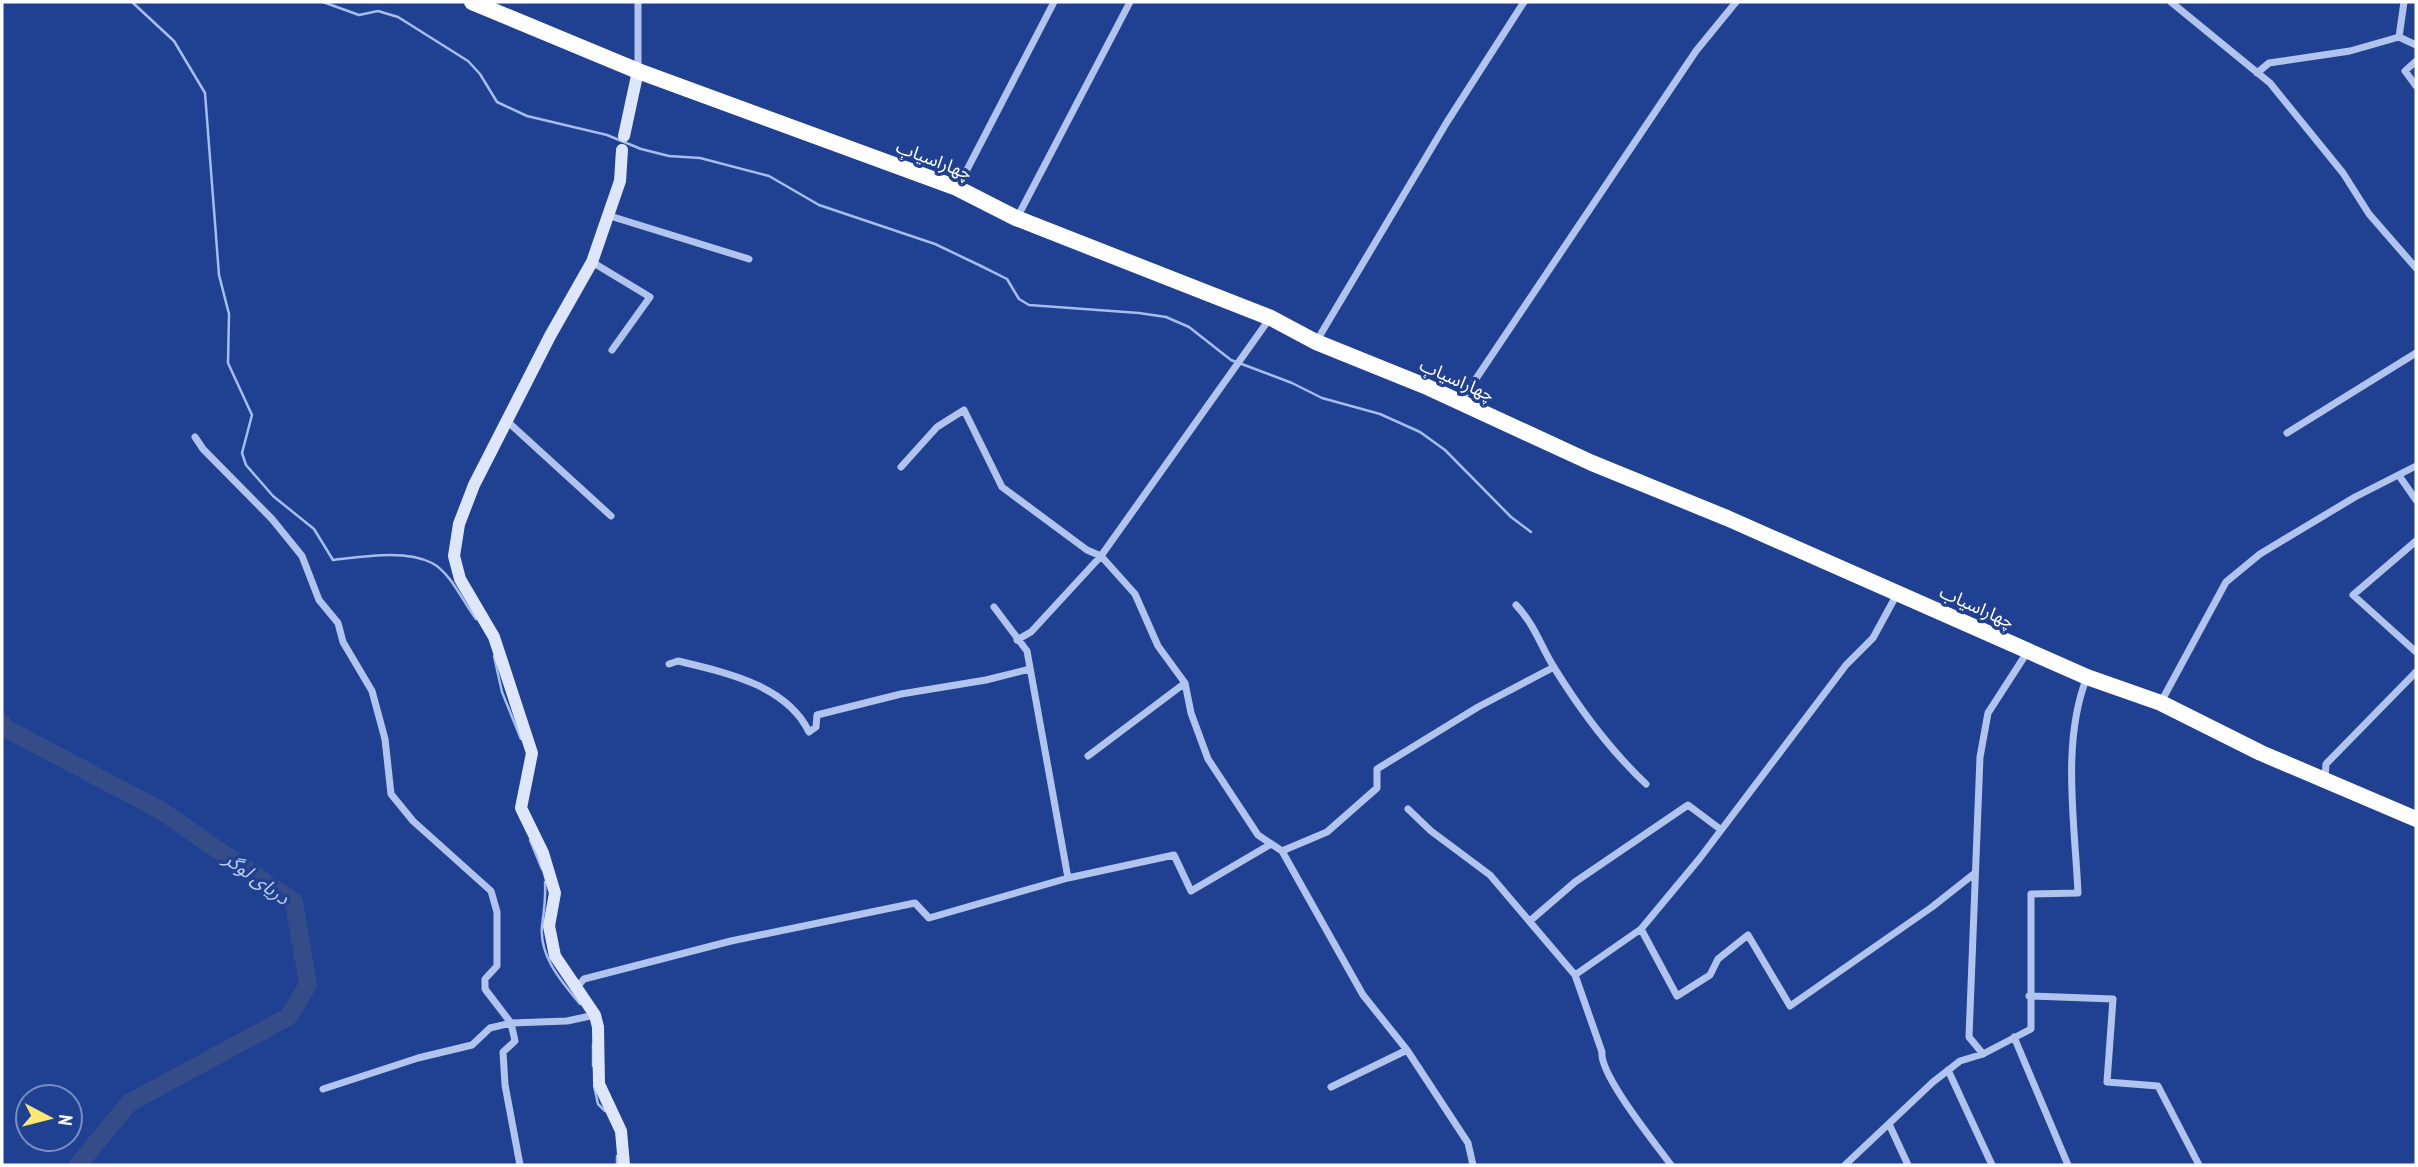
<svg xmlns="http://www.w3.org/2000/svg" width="2418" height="1167" viewBox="0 0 2418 1167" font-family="'PT Sans Narrow','Noto Sans Arabic',sans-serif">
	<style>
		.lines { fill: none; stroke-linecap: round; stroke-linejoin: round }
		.stream { stroke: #a5bdef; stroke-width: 2.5 }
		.river { stroke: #344d89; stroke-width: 18 }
		.street { stroke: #b1c4ee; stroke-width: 7 }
		.secondary { stroke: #dee6fa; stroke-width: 12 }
		.highway { stroke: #fff; stroke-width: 16 }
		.labels { text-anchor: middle; stroke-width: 7; stroke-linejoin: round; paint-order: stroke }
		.street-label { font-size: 18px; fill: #fff; stroke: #204192 }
		.water-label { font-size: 19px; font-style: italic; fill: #becff4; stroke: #204192 }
	</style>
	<rect width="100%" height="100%" fill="#204192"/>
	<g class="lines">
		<!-- stream -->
		<path class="stream" d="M132 2 174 41 205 93 219 275 229 314 228 363 252 415 242 453 246 465 273 496 314 529 333 560C361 557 405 549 432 563 451 573 463 602 476 619
			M323 2 359 15 378 11 398 17 468 61 480 74 497 102 527 116 607 135 641 149 669 156 700 158 769 176 819 205 935 244 981 266 1007 279 1019 299 1029 305 1139 313 1166 317 1189 327 1231 360 1292 383 1322 398 1380 414 1420 432 1445 450 1511 517 1531 532
			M494 656 502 692 521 739
			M530 840 542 869
			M545 882C546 898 544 911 542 926 539 957 562 982 580 1004
			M593 1044V1066
			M594 1086 598 1104 605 1111
			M617 1165V1156"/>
		<!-- river -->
		<path class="river" d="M2 723 5 728 160 810 294 902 308 985 288 1017 129 1103 78 1165"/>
		<!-- street -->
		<path class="street" d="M638 2V70
			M2171 2 2270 83 2343 173 2369 214 2416 268
			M2404 2 2399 37 2416 45
			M2416 61 2405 71 2416 86
			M2257 73 2269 63 2350 51 2399 37
			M958 187 1054 2
			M610 216 749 259
			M1017 218 1130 2
			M592 262 650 297 612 350
			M1316 342 1447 122 1524 2
			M1461 401 1696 51 1736 2
			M507 421 611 516
			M2287 433 2416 353
			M195 437 203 449 272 519 302 556 319 600 338 623 343 642 372 691 385 739 391 794 413 821 491 891 497 912V966L485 979V989L511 1023 515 1041 503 1052 505 1085 520 1165
			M901 467 937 427 964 410 1002 487 1087 550 1101 556 1135 594 1158 646 1185 683 1191 713 1208 759 1258 835 1282 851 1363 995 1407 1050 1468 1143 1473 1165
			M2400 477 2416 500
			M2416 541 2353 595 2416 652
			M1516 605C1535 625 1541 647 1555 669 1581 711 1610 750 1646 784
			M994 607 1027 651 1068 878
			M1017 640 1031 632 1101 556 1270 318
			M669 664 678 661C724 672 787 685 809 732L816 727 817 715 901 694 986 680 1030 669
			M2161 702 2226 582 2260 554 2355 497 2416 466
			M1088 756 1185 683
			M2325 778 2326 764 2416 672
			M1408 809 1431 831 1490 875 1575 975 1602 1052C1599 1074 1655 1143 1671 1165
			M1282 851 1327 832 1377 788V769L1478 707 1554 667
			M1531 920 1575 882 1688 805 1720 829
			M1641 929 1677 996 1710 975 1718 959 1748 935 1790 1006 1932 907 1975 873
			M1575 975 1641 929 1700 858 1846 665 1873 638 1897 594
			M577 987 584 979 731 941 915 903 929 918 1068 878 1174 855 1191 891 1271 844
			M2029 996 2113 999 2107 1082 2158 1086 2199 1165
			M2014 1037 2068 1165
			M1983 1054 1969 1037 1980 757 1988 713 2028 651
			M1948 1070 1992 1165
			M1331 1087 1407 1050
			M323 1089 418 1058 472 1045 490 1028 511 1023 567 1021 595 1015
			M1889 1124 1908 1165
			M1845 1165 1933 1082 1960 1061 1983 1054 2031 1029V894L2078 893C2075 824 2061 742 2087 677"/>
		<!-- secondary -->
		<path class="secondary" d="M624 136 638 71
			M622 150 620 181 592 262 550 336 474 485 459 524 454 556 460 579 494 637 532 753 521 808 543 853 555 893 549 926 555 956 595 1015 598 1027 599 1084 621 1131 624 1165"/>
		<!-- highway -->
		<path class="highway" d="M472 2 638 71 957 188 1016 218 1271 318 1316 342 1425 386 1592 463 1727 518 2087 677 2161 703 2261 753 2416 819"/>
	</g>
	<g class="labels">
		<!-- street labels -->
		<g class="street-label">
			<text transform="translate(934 160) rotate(21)" y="6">چهاراسیاب</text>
			<text transform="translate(1457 380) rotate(24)" y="6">چهاراسیاب</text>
			<text transform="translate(1977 607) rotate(24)" y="6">چهاراسیاب</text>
		</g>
		<!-- water labels -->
		<g class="water-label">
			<text transform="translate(257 878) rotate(36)" y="7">دریای لوگر</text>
		</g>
	</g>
	<!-- border -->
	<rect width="2418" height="1167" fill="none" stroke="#ffffff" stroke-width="7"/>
	<!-- north arrow -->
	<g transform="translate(49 1118) rotate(97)"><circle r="33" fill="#204192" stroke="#798dbe" stroke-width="2"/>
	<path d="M0-5L12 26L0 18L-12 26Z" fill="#fbe772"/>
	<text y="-10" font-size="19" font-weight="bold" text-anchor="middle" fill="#ffffff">N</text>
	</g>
</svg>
